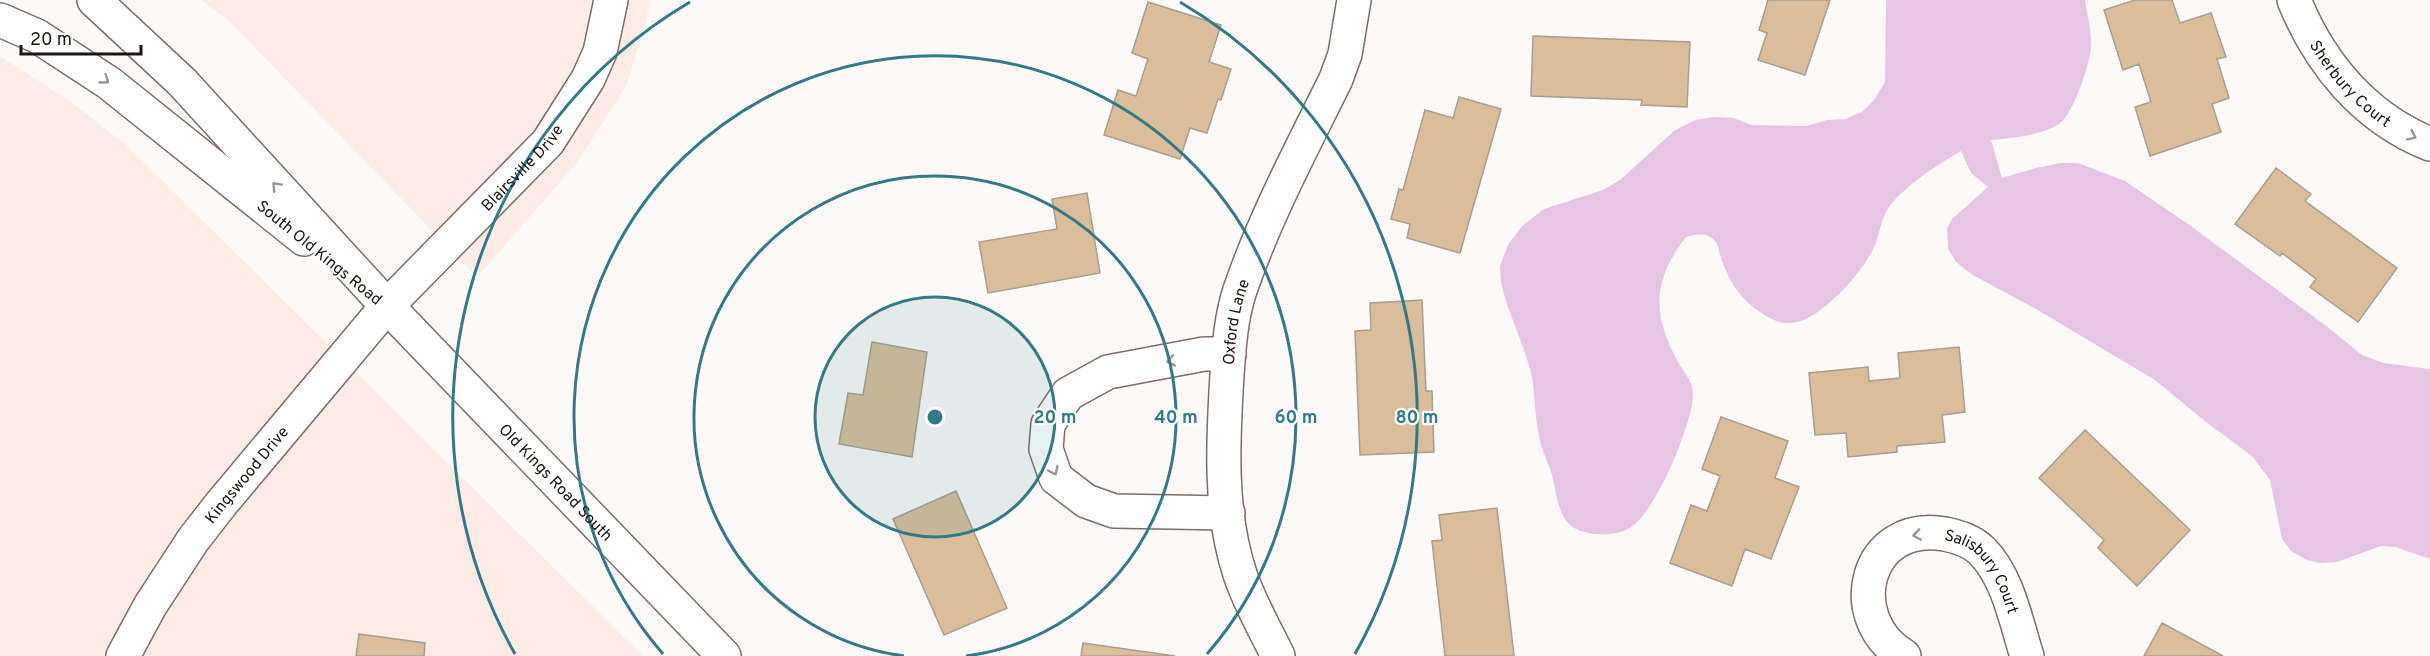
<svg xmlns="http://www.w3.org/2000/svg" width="2430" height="656" viewBox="0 0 2430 656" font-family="Overpass,sans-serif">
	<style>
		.built { fill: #fdebe6 }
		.water { fill: #e6c5e4 }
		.building { fill: #dabe9c; stroke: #a99d8f; stroke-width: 1.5 }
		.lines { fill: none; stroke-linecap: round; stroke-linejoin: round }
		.street-casing { stroke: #7e6c66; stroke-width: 36 }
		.secondary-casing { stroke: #7e6c66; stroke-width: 36 }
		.street { stroke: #fff; stroke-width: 33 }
		.secondary { stroke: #fff; stroke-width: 33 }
		.oneway { stroke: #989594 }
		.ring { fill: none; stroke: #337a86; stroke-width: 3 }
		.labels { text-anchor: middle; stroke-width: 4.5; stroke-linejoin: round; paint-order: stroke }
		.street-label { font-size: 16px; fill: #1b1412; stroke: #fff }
		.centre { fill: #337a86; stroke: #fff; stroke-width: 3 }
		.ring-label { font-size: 18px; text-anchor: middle; font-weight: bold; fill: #337a86; stroke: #fff; stroke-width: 4.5; stroke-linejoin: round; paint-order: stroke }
	</style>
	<rect width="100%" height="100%" fill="#fdf9f8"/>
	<!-- built -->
	<path class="built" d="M202 0H650L648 15 626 86 576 164 477 277 230 22Z
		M0 56 71 102 126 145 643 656H0Z"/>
	<!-- water -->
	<path class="water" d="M1886 0H2085C2087 15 2092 32 2091 47 2090 64 2073 115 2059 124 2039 136 2014 138 1991 140L2002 178 2036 168 2061 163H2078L2125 181 2188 224 2325 325 2362 355 2384 363 2430 369V559L2395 547 2381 546 2337 562 2321 563 2307 560 2291 551 2282 539 2270 480 2252 456 2206 422 2155 380 2036 309 1971 274 1956 262 1948 249 1947 229 1952 219 1988 187 1971 173 1961 151C1937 165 1906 185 1889 207 1881 219 1880 232 1875 245 1865 270 1819 323 1790 323 1776 324 1764 315 1753 307 1738 296 1727 276 1721 258 1719 253 1719 245 1715 241 1708 232 1696 234 1686 237 1652 281 1652 314 1678 362 1684 373 1693 381 1693 394 1693 423 1657 507 1634 525 1622 534 1610 535 1595 534 1586 533 1573 530 1567 522 1557 509 1556 490 1552 475 1548 462 1541 449 1539 436 1535 417 1535 397 1532 377 1525 345 1508 315 1501 282L1500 266 1508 245 1522 226 1544 209 1603 190 1620 180 1674 131 1695 120 1715 117 1733 118 1752 125 1806 126 1827 120 1845 119 1862 112 1874 100 1885 82Z"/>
	<!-- building -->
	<path class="building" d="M1768 0H1830L1805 75 1758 60 1767 33 1759 30Z
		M2135 0H2172L2180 23 2211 13 2226 57 2217 59 2229 98 2212 104 2221 132 2150 156 2135 107 2151 102 2139 64 2123 70 2104 10Z
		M1148 2 1221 25 1209 62 1231 69 1221 100 1218 99 1207 133 1190 128 1180 159 1104 135 1118 90 1136 96 1148 59 1132 53Z
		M1533 36 1690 42 1687 107 1641 105 1642 100 1531 96Z
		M1459 97 1501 109 1460 253 1407 238 1410 224 1391 219 1399 189 1403 190 1425 110 1453 118Z
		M2276 168 2311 194 2305 201 2397 268 2358 322 2310 287 2316 279 2282 253 2280 256 2235 224Z
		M1087 193 1100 273 988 293 979 242 1057 229 1052 199Z
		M1422 300 1426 391H1432L1434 452 1360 455 1355 331 1371 330 1370 303Z
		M872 342 927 352 912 457 839 444 848 393 863 395Z
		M1959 347 1965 412 1942 415 1945 442 1897 446V452L1848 457 1846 433 1815 435 1809 373 1868 367 1869 381 1900 378 1898 353Z
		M1721 417 1788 441 1775 478 1799 487 1771 559 1745 549 1732 586 1670 563 1691 505 1707 511 1720 476 1702 469Z
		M2085 430 2190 530 2137 586 2098 548 2104 540 2039 478Z
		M956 491 1007 608 944 635 893 519Z
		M1497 508 1514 656H1445L1432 541 1442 540 1439 515Z
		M2162 623 2223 656H2144Z
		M359 634 425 643 424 656H356Z
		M1083 643 1175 656H1081Z"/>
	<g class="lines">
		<defs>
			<g id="street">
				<path id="s1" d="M2294 0C2320 64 2365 118 2430 144"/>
				<path d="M1228 513 1114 511 1086 501 1056 478 1046 449 1048 424 1068 394 1108 372 1204 354H1229"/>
				<path id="s2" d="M123 656 150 606 193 540 221 504 387 306 548 142 588 79 600 52 611 0"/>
				<path id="s3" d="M1278 656C1265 629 1249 602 1240 574 1219 511 1223 440 1227 375 1229 347 1231 317 1240 290 1265 217 1302 148 1336 79L1345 54 1354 0"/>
				<path id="s4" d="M1904 656C1842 619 1864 520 1945 534 1959 537 1972 541 1982 551 2008 577 2016 622 2027 656"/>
			</g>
			<g id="secondary">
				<path id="s5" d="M94 0 182 82 387 306 724 656"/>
				<path d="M0 20 37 36 109 83 304 239"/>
			</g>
		</defs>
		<!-- street casing -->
		<use href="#street" class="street-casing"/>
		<!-- secondary casing -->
		<use href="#secondary" class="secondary-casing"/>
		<!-- street -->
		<use href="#street" class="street"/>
		<!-- secondary -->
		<use href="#secondary" class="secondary"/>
	</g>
	<!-- one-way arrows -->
	<defs><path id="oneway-chevron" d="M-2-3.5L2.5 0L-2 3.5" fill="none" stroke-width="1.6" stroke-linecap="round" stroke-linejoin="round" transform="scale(1.5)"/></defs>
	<g class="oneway">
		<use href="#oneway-chevron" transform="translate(105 80) rotate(36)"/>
		<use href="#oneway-chevron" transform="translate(2412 136) rotate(25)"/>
		<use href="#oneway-chevron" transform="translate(276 186) rotate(-133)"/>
		<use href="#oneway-chevron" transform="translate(1171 361) rotate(169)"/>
		<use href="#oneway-chevron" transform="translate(1054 471) rotate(65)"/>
		<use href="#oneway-chevron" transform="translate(1917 535) rotate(171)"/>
	</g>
	<!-- distance rings -->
	<circle cx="935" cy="417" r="120" fill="#337a86" fill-opacity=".12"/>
	<g class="ring">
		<circle cx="935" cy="417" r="120"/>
		<path d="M904 656A241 241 0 1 1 966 656"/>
		<path d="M663 654A361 361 0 1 1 1207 654"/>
		<path d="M515 654A482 482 0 0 1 690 2M1180 2A482 482 0 0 1 1355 654"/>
	</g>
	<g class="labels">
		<!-- street labels -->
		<g class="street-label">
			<text dy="6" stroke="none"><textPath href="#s1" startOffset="102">Sherbury Court</textPath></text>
			<text dy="6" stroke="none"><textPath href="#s2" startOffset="633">Blairsville Drive</textPath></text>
			<text transform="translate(320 252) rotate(39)" y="6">South Old Kings Road</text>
			<text dy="6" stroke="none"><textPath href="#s3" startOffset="345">Oxford Lane</textPath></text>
			<text dy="6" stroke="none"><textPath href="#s2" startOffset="220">Kingswood Drive</textPath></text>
			<text dy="6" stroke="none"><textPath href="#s5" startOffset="668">Old Kings Road South</textPath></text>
			<text dy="6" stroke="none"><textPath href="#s4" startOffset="243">Salisbury Court</textPath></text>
		</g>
	</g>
	<circle cx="935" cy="417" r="9" class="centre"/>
	<g class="ring-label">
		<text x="1055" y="423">20 m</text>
		<text x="1176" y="423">40 m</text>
		<text x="1296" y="423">60 m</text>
		<text x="1417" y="423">80 m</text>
	</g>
	<!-- scale -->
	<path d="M21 45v9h120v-9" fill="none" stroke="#1b1412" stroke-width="3"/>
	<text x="30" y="45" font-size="18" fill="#1b1412" stroke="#ffffff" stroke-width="4.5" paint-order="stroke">20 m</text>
</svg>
